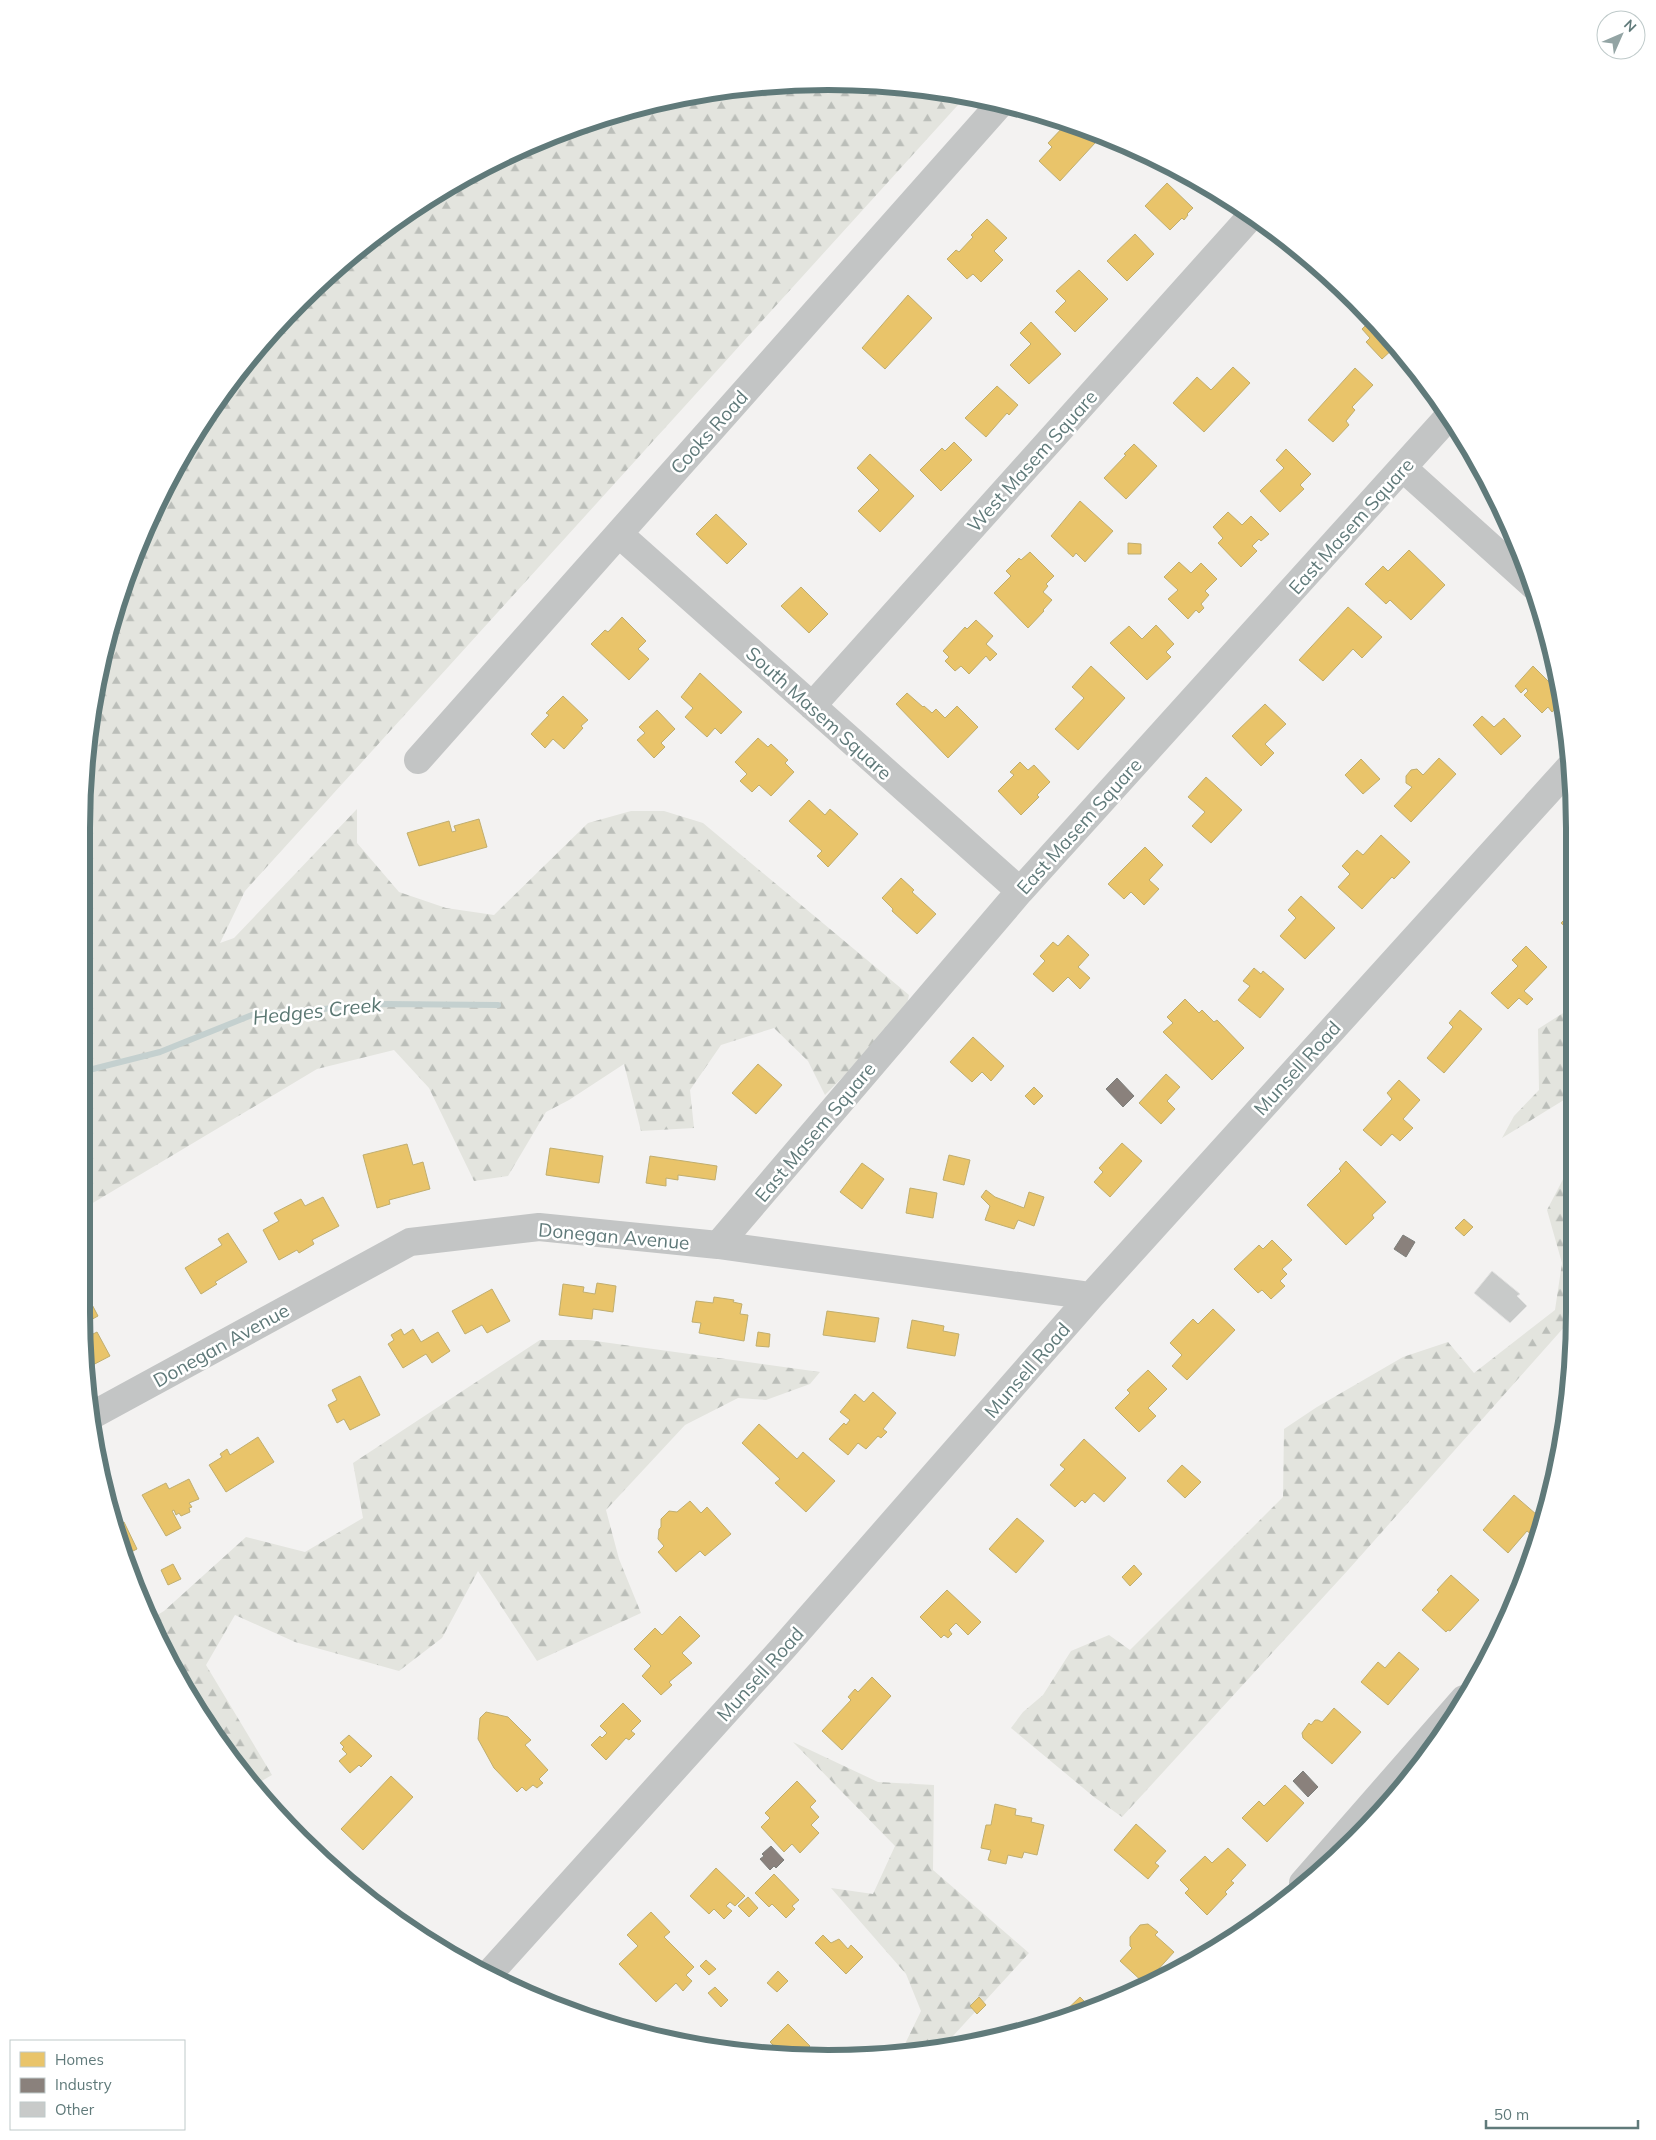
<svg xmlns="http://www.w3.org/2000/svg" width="1656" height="2140" viewBox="0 0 1656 2140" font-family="Mulish,sans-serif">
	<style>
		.forest { fill: url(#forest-firs) }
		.homes { fill: #e9c46a; stroke: #c0ae6f }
		.industry { fill: #8a817c; stroke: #7d7f7b }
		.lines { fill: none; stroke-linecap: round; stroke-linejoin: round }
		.stream { stroke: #c4d0cf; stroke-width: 6 }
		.building { fill: #c8cac9; stroke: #e2e2e1 }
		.minor { stroke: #c3c5c5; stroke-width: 28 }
		.labels { text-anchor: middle; stroke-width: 5; stroke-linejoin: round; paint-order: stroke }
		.street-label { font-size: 19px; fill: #607a7a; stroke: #fff }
		.water-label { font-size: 20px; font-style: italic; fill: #5a7772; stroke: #fff }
		.rim { fill: none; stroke: #607a7a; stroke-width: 6 }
	</style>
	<defs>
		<pattern id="forest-firs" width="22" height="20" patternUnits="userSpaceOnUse" patternTransform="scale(1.25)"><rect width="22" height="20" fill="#e3e4de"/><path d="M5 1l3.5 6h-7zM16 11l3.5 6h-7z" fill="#bbbeb9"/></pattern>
	</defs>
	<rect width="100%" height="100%" fill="#f3f2f1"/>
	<!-- forest -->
	<path class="forest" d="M828 81 967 95 245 891 220 943 234 938 357 809V843L399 892 446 908 494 915 588 823 631 811H664L703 823 909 995 905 1014 825 1095 808 1061 774 1028 721 1045 690 1090 694 1128 641 1131 624 1064 569 1100 546 1112 508 1176 474 1181 429 1088 394 1050 317 1069 86 1207 83 779 107 634 158 498 235 374 300 300 413 207 542 138 683 96Z
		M1571 1008 1572 1095 1502 1138 1514 1116 1539 1090 1538 1029Z
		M1573 1160 1574 1316 1349 1569 1122 1817 1094 1797 1011 1728 1023 1712 1043 1695 1071 1651 1109 1635 1130 1650 1283 1497 1284 1429 1317 1407 1403 1357 1448 1342 1474 1373 1555 1310 1562 1263 1547 1210Z
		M540 1340H588L820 1372 810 1384 766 1400 738 1398 685 1425 606 1510 619 1559 641 1613 537 1661 478 1571 442 1638 399 1671 295 1642 235 1615 206 1665 272 1775 253 1786 236 1767 181 1686 149 1620 164 1611 246 1537 305 1552 363 1518 353 1463Z
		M793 1742 878 1782 934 1785 933 1870 1029 1953 942 2048 897 2052 904 2046 921 2011 906 1974 831 1888 873 1894 895 1846Z"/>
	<!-- homes -->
	<path class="homes" d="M1066 124 1079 127 1095 143 1060 181 1039 161 1052 147 1048 143Z
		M1167 183 1193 208 1187 214 1188 215 1184 220 1182 218 1170 230 1145 206Z
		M987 219 1007 238 994 251 1003 260 981 282 973 274 967 279 947 259 956 250 959 252 973 237 971 235Z
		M1135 234 1154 254 1127 281 1107 261Z
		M1079 270 1108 299 1075 332 1055 312 1066 301 1056 291Z
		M908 295 932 318 885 369 862 348Z
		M1372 319 1395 347 1382 359 1366 342 1370 338 1362 329Z
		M1031 322 1061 354 1029 384 1010 365 1031 344 1020 333Z
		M1233 367 1250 383 1204 432 1173 403 1197 377 1211 390Z
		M1355 368 1373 385 1352 407 1355 410 1346 421 1349 425 1333 442 1308 420Z
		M997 386 1018 405 1009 415 1007 413 986 437 965 418Z
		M954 442 972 460 941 491 920 470 942 448 945 451Z
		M1134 444 1157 466 1126 499 1104 478 1126 455 1124 454Z
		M1286 449 1311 474 1300 485 1304 489 1280 512 1260 491 1284 468 1276 460Z
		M870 454 914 496 880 532 858 511 879 490 857 468Z
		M1080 501 1113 531 1085 562 1076 553 1073 557 1051 536Z
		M1228 512 1242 525 1251 516 1269 534 1261 541 1259 539 1252 546 1257 551 1241 567 1218 543 1223 538 1213 527Z
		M716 514 747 544 727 564 696 534Z
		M1128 543 1141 544V554H1128Z
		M1409 550 1445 585 1411 620 1390 600 1386 604 1365 584 1383 566 1388 571Z
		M1030 552 1054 576 1046 584 1048 586 1043 592 1052 600 1043 610 1044 611 1028 628 994 593 1011 576 1006 571 1019 558 1021 560Z
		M1179 562 1191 573 1201 563 1217 579 1205 591 1209 595 1201 604 1204 608 1199 613 1196 610 1188 619 1168 599 1178 590 1164 577Z
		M801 587 828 614 809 633 781 606Z
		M1348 607 1382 637 1362 658 1353 649 1323 681 1299 660Z
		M622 617 646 641 638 649 649 659 629 680 591 644 605 630 608 632Z
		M976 620 993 636 986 644 997 654 990 661 986 656 969 674 961 666 955 671 945 661 949 657 943 651 965 627 967 629Z
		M1156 625 1174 644 1166 652 1171 657 1147 680 1110 643 1129 626 1142 639Z
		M1091 666 1125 698 1078 750 1055 729 1084 698 1072 687Z
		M1533 666 1560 693 1562 703 1552 712 1548 707 1542 713 1524 695 1528 691 1526 688 1521 693 1515 686Z
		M700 673 742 712 721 734 715 728 707 737 685 717 693 708 681 697Z
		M907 693 923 707 924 706 932 713 936 709 945 718 957 706 978 727 948 758 896 704Z
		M563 696 588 720 581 726 583 728 564 749 553 739 545 748 531 734 549 715 546 713Z
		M1265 704 1286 724 1265 744 1274 753 1261 766 1232 736Z
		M657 710 675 729 661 743 665 747 654 758 637 740 645 733 639 727Z
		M1482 716 1494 727 1504 718 1521 736 1501 755 1473 725Z
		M758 738 768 747 771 744 788 760 785 763 794 772 771 796 759 785 752 792 740 781 747 774 735 762Z
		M1439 758 1456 774 1411 822 1394 806 1412 787 1406 783V776L1411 770 1417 769 1423 775Z
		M1361 759 1380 779 1363 794 1345 775Z
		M1020 762 1028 770 1034 765 1050 782 1037 795 1039 797 1021 815 998 791 1014 775 1010 772Z
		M1206 777 1242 810 1211 843 1192 826 1205 812 1188 797Z
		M809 800 825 815 830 809 858 834 828 867 817 856 822 851 789 821Z
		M479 819 487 847 419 866 407 833 449 821 452 832 456 831 454 826Z
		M1381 835 1410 862 1394 879 1392 877 1362 909 1338 887 1350 874 1342 866 1357 850 1363 855Z
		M1145 847 1163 865 1149 880 1159 889 1144 905 1131 892 1124 899 1108 884Z
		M901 878 914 890 912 892 936 914 917 934 892 911 893 909 882 898Z
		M1301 896 1335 928 1305 959 1280 936 1296 918 1288 910Z
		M1570 906 1571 932 1561 923 1570 914 1566 910Z
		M1068 935 1089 955 1078 967 1090 978 1080 989 1068 977 1053 992 1033 974 1045 961 1040 956 1053 942 1058 946Z
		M1526 946 1547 967 1524 991 1533 999 1527 1005 1519 998 1508 1009 1491 993 1518 966 1512 960Z
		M1254 968 1261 974 1263 971 1284 989 1260 1018 1238 1000 1250 986 1243 981Z
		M1185 999 1199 1013 1202 1010 1214 1022 1217 1020 1244 1048 1212 1080 1163 1032 1173 1023 1167 1017Z
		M1460 1010 1482 1029 1444 1073 1427 1058 1453 1027 1449 1023Z
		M973 1037 1004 1066 991 1081 982 1072 972 1082 950 1062Z
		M758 1064 782 1085 756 1114 732 1093Z
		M1166 1074 1180 1087 1167 1101 1175 1109 1161 1124 1139 1103Z
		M1399 1080 1420 1100 1403 1119 1413 1128 1400 1141 1392 1134 1381 1146 1363 1130 1392 1099 1387 1093Z
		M1034 1087 1043 1096 1034 1105 1025 1096Z
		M1122 1143 1142 1161 1110 1197 1094 1182 1103 1172 1099 1168Z
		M407 1144 413 1165 423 1162 430 1189 389 1200 390 1204 377 1208 363 1155Z
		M550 1148 603 1156 599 1183 546 1175Z
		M949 1155 970 1160 964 1185 943 1180Z
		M650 1156 717 1166 715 1180 678 1175V1180L666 1178V1186L646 1183Z
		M1346 1161 1386 1202 1372 1215 1374 1218 1346 1245 1307 1205 1341 1171 1339 1169Z
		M862 1163 884 1179 862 1209 840 1192Z
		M910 1188 937 1193 933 1218 906 1213Z
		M986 1190 995 1197 1024 1208 1029 1192 1044 1197 1034 1226 1018 1220 1014 1229 985 1220 990 1206 981 1197Z
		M323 1197 339 1226 312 1240 314 1244 299 1253 297 1250 279 1260 263 1230 279 1221 274 1213 301 1199 305 1206Z
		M1464 1219 1473 1227 1464 1236 1455 1228Z
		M228 1233 247 1262 215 1282 217 1284 201 1294 185 1268 222 1245 218 1239Z
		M1272 1240 1292 1260 1282 1269 1287 1274 1280 1281 1285 1286 1271 1299 1262 1290 1258 1293 1234 1269 1259 1245 1263 1249Z
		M597 1283 616 1286 613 1312 593 1309 592 1319 559 1315 563 1284 584 1287 583 1292 595 1294Z
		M492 1289 510 1321 487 1333 482 1325 465 1334 452 1311Z
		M87 1295 98 1316 87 1322Z
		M714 1297 734 1300 733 1302 742 1304 740 1314 748 1315 744 1341 699 1333 701 1323 692 1322 696 1301 713 1303Z
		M1213 1309 1235 1330 1187 1380 1172 1366 1182 1355 1170 1343 1193 1319 1198 1324Z
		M827 1311 879 1318 875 1342 823 1335Z
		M912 1320 944 1326 943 1331 959 1334 955 1356 907 1348Z
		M401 1329 404 1335 413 1329 421 1342 438 1332 450 1351 432 1363 426 1354 403 1368 388 1344 394 1340 391 1335Z
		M97 1332 110 1356 87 1368V1337Z
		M758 1332 770 1334 769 1347 756 1346Z
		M1148 1370 1167 1389 1148 1408 1156 1416 1139 1432 1115 1408 1130 1393 1127 1390Z
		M360 1376 380 1415 350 1430 344 1419 337 1423 328 1405 337 1400 332 1390Z
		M873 1392 896 1413 883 1429 887 1432 881 1438 878 1436 866 1449 858 1443 848 1455 829 1439 844 1423 846 1425 850 1420 840 1412 855 1394 864 1402Z
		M759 1424 797 1459 803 1452 835 1481 806 1512 775 1483 780 1479 742 1443Z
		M258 1437 274 1462 226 1492 209 1465 222 1457 220 1454 227 1449 230 1455Z
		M1084 1439 1126 1478 1104 1502 1094 1493 1085 1503 1082 1500 1075 1507 1050 1485 1065 1469 1060 1465Z
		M1182 1465 1201 1482 1185 1498 1167 1481Z
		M189 1479 199 1499 189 1503 192 1507 189 1508 190 1512 181 1516 179 1513 176 1515 174 1510 172 1511 181 1528 166 1536 142 1495 166 1483 169 1489Z
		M1514 1495 1544 1521 1532 1535 1527 1531 1508 1553 1483 1530Z
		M690 1501 701 1513 707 1507 731 1534 705 1556 700 1551 676 1572 658 1552 664 1546 658 1539 659 1529 661 1527V1519L669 1511 677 1512Z
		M1017 1518 1044 1541 1016 1573 989 1549Z
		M124 1522 137 1549 125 1555 130 1565 128 1567 114 1527Z
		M173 1564 181 1579 168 1585 161 1570Z
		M1134 1565 1142 1574 1130 1586 1122 1577Z
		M1451 1575 1479 1600 1450 1631 1448 1630 1446 1632 1422 1610 1439 1592 1437 1590Z
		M947 1590 981 1622 968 1635 956 1623 949 1630 952 1634 948 1638 944 1635 941 1638 920 1617Z
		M680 1616 700 1636 682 1653 692 1663 669 1682 672 1685 661 1695 642 1676 651 1666 634 1649 655 1628 662 1635Z
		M1399 1652 1419 1669 1388 1705 1361 1682 1378 1662 1385 1668Z
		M872 1677 891 1696 842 1750 822 1731 851 1700 848 1697 855 1689 858 1692Z
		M623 1703 641 1721 631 1731 635 1734 629 1740 626 1738 606 1760 591 1745 600 1736 602 1738 607 1733 600 1726Z
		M1334 1708 1361 1732 1332 1764 1303 1738 1302 1733 1309 1723 1311 1725 1315 1720H1318L1322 1722Z
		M486 1712 508 1717 531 1740 525 1745 548 1770 539 1779 543 1783 537 1788 533 1785 526 1791 522 1787 517 1792 494 1768 478 1739 480 1718Z
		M349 1735 372 1756 361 1767 359 1765 350 1773 339 1761 347 1754 342 1749 344 1747 340 1743Z
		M391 1776 413 1797 363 1850 341 1829Z
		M797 1781 816 1801 810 1807 819 1817 811 1825 819 1833 800 1853 792 1844 784 1852 761 1827 770 1818 765 1813Z
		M1285 1785 1304 1803 1267 1842 1242 1818 1259 1801 1264 1806Z
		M995 1804 1016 1809 1015 1815 1032 1818 1031 1822 1044 1825 1037 1855 1024 1852 1022 1858 1008 1855 1006 1864 988 1860 991 1850 981 1848 986 1825H991Z
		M1136 1824 1166 1851 1155 1863 1159 1866 1148 1879 1114 1850Z
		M1228 1848 1246 1865 1231 1881 1234 1883 1225 1892 1227 1894 1207 1915 1185 1893 1189 1889 1180 1880 1205 1856 1212 1863Z
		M716 1868 745 1896 735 1906 730 1902 726 1906 732 1911 724 1919 714 1909 709 1914 690 1896Z
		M774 1874 799 1900 792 1906 795 1909 786 1918 772 1904 769 1907 755 1893Z
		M748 1897 758 1908 749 1917 738 1906Z
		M651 1912 670 1932 664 1937 694 1967 686 1975 692 1981 683 1991 676 1983 656 2002 619 1964 638 1946 627 1935Z
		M1148 1924 1158 1932 1155 1935 1174 1952 1145 1984 1120 1961 1132 1948 1130 1946V1937L1140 1925Z
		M823 1935 831 1943 839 1939 848 1949 851 1945 863 1957 846 1974 815 1943Z
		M706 1960 716 1969 709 1975 700 1966Z
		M778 1971 788 1981 777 1992 767 1983Z
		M715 1987 728 2000 721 2007 708 1993Z
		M979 1997 986 2005 977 2014 970 2006Z
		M1080 1997 1089 2006 1099 1997 1105 2004 1063 2020 1059 2017Z
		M788 2024 810 2046 799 2057 789 2056 784 2052 782 2054 770 2042Z"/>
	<!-- industry -->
	<path class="industry" d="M1117 1078 1134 1096 1123 1107 1106 1089Z
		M1403 1235 1415 1242 1406 1257 1394 1249Z
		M1303 1771 1318 1787 1308 1797 1293 1781Z
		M771 1846 784 1860 776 1868 774 1866 770 1870 760 1859 764 1856 762 1854Z
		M644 2027 654 2037 637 2034Z"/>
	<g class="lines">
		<!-- stream -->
		<path class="stream" d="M85 1071 160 1052 252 1015 383 1004 498 1005"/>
	</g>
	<!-- building -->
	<path class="building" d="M1492 1271 1520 1294 1517 1296 1527 1306 1510 1323 1474 1293Z"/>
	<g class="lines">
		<!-- minor -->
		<path class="minor" d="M1403 468 1534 586
			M619 534 1020 891
			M812 706 1252 215
			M418 760 1000 104
			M718 1245 1020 891 1450 415
			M89 1417 410 1242 539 1227 718 1245 1091 1296
			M1303 1883 1464 1699
			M488 1975 784 1647 1091 1296 1569 768"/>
	</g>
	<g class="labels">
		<!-- street labels -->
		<g class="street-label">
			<text transform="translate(709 432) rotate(-48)" y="7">Cooks Road</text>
			<text transform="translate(1032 461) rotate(-48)" y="7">West Masem Square</text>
			<text transform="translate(1351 526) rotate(-48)" y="7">East Masem Square</text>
			<text transform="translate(819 713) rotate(42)" y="7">South Masem Square</text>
			<text transform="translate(1079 826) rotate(-48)" y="7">East Masem Square</text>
			<text transform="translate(1297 1068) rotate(-48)" y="7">Munsell Road</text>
			<text transform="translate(815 1132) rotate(-50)" y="7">East Masem Square</text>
			<text transform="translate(614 1236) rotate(5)" y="7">Donegan Avenue</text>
			<text transform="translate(221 1345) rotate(-29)" y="7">Donegan Avenue</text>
			<text transform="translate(1027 1370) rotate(-49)" y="7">Munsell Road</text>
			<text transform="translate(760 1674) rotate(-48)" y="7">Munsell Road</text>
		</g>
		<!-- water labels -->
		<g class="water-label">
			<text transform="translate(317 1011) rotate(-6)" y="7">Hedges Creek</text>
		</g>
	</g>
	<!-- crop -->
	<path d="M0 0H1656V2140H0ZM828 90H828A738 738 0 0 1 1566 828V1312A738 738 0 0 1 828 2050H828A738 738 0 0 1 90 1312V828A738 738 0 0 1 828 90Z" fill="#fff" fill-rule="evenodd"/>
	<path class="rim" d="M828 90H828A738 738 0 0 1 1566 828V1312A738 738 0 0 1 828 2050H828A738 738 0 0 1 90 1312V828A738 738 0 0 1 828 90Z"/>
	<!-- legend -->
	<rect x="10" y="2040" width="175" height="90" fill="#ffffff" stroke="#bfcaca"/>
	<rect x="20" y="2052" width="25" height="15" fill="#e9c46a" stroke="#bfcaca"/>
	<text x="55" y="2065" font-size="15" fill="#607a7a">Homes</text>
	<rect x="20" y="2078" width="25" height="15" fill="#8a817c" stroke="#bfcaca"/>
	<text x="55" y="2090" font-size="15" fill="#607a7a">Industry</text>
	<rect x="20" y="2102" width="25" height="15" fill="#c8cac9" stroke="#bfcaca"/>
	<text x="55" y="2115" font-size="15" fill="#607a7a">Other</text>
	<!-- north arrow -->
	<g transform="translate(1621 35) rotate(45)"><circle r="24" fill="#ffffff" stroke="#bfcaca"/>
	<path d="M0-4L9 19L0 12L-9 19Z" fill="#93a4a4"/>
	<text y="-8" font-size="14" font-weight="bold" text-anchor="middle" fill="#607a7a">N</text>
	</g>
	<!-- scale -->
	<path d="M1486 2120v8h152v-8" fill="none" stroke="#607a7a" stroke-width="2.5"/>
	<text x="1494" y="2120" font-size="15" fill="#607a7a" stroke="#ffffff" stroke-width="4" paint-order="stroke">50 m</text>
</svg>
